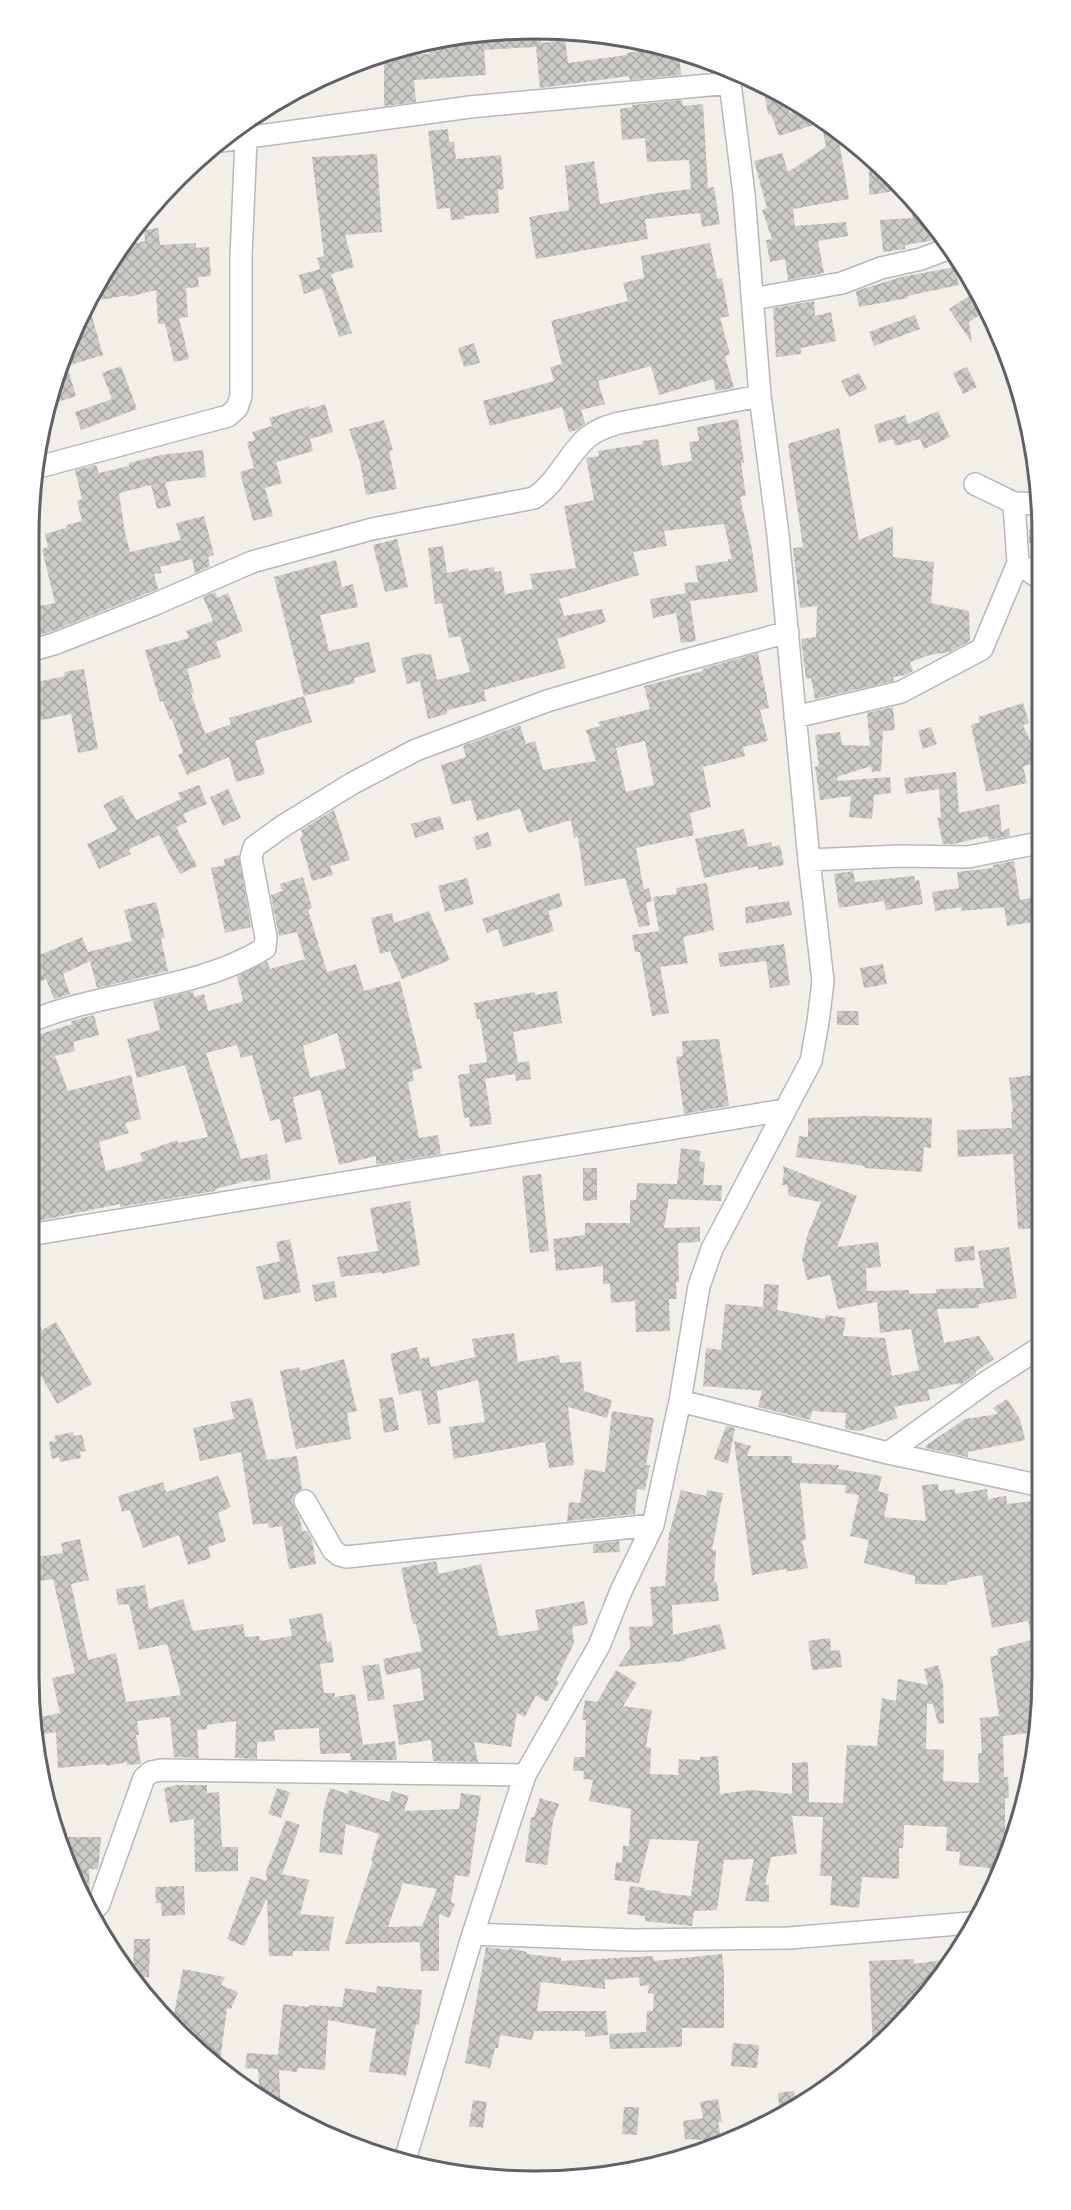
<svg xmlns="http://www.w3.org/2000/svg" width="1071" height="2210" viewBox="0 0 1071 2210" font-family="'Varela Round',sans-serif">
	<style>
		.building { fill: url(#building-cross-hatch); fill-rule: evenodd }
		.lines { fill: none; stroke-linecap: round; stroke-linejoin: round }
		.minor-casing { stroke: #b5b8bc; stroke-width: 24 }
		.minor { stroke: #fff; stroke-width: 21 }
		.rim { fill: none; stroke: #5f6368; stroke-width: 3 }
	</style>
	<defs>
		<pattern id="building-cross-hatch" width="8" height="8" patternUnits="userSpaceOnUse" patternTransform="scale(1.5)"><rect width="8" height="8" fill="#cccac5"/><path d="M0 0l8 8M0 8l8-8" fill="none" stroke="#a9a8a4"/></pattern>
	</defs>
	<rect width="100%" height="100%" fill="#f1efe8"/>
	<!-- building -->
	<path class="building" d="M540 29 541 43 565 40 568 63 627 55V53L662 47 679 52 681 75 630 80 629 76 540 88 536 47 484 50 486 75 414 80 416 102 384 106V56L429 54 428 41 437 38Z
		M763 86 786 100 789 113 802 109 809 113 813 125 779 136 771 114H768Z
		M682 100 683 106 703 104 708 188 714 187 720 224 702 227 700 213 645 219 648 239 536 259 529 217 569 210 565 166 594 161 600 204 657 193 691 189 689 160 647 162 645 138 622 140 620 109 632 107V105Z
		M821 120 837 129 849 199 793 209 795 226 846 222 848 236 818 241 824 273 788 280 785 259 770 262 766 240 772 239 762 210 767 208 754 161 782 153 788 172 826 147Z
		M448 129 449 142H454L456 159 501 155 504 189 498 190 499 213 464 216 465 219 451 220 450 208 437 209 428 131Z
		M377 154 382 232 345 235 354 267 331 274 352 333 339 337 322 288 304 294 299 275 320 269 317 258 324 256 312 157Z
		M869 158 901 190 869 195Z
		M909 199 933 222 936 240 905 245V249L883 252 880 220 913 218Z
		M158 228 160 245 196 243V248L209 247 211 276 198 277 199 287 186 288 188 317 179 318 189 359 174 362 165 324H158L156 290 129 297 128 295 101 300 98 286 114 254 120 247 145 241 144 230Z
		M710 243 717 279 722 278 729 316 720 318 730 354 725 356 734 388 716 391 713 379 659 395 651 366 598 381 605 404 581 410 585 423 577 430 569 432 562 407 490 426 483 401 554 381 550 367 562 364 551 321 628 301 623 283 644 278 641 256Z
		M955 267 959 285 907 296 908 298 859 307 856 291 901 277Z
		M974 293 986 311 969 322 972 343 949 309Z
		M814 301 815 316 831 312 836 341 801 348V354L776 357 773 308Z
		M88 303 103 355 67 366 76 396 58 402 57 399 49 401 67 341Z
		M915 315 920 329 874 346 869 332Z
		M474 343 480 363 464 367 458 348Z
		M121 366 137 409 81 430 75 412 112 399 102 373Z
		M967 367 977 387 963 394 953 373Z
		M859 373 867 389 849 397 841 381Z
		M325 404 333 432 310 439 313 451 276 462 282 483 265 488 273 516 253 521 240 472 254 468 247 442 255 440 252 432 272 426 269 418 309 406 310 409Z
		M938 411 950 437 924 449 920 439 895 446 893 439 879 443 874 425 905 415 908 424Z
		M738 419 744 463H741L746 496 740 497 752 549 758 592 690 601 696 641 681 643 676 613 653 618 650 599 686 593 684 583 698 582 695 566 728 561V559H732L724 524 664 531 667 546 633 552 639 575 559 599 564 616 602 609 606 622 557 639 566 668 484 690 486 701 447 710V714L428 719 420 681 407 684 401 658 424 653 425 655 431 654 437 680 470 672 460 636 449 638 442 603 435 604 428 548 443 546 447 573 468 568 469 571 494 567 495 572 501 571 505 594 533 589 530 574 576 568 564 506 594 500 586 458 599 456 598 451 643 444 642 441 658 439 662 466 692 461 689 442 699 441 697 427Z
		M384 420 393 450 389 451 397 489 366 495 360 462 349 429Z
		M839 428 859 540 893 526V557L934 562 931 603 969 611 970 641 950 652 930 655 910 662 913 671 906 675 893 677 894 681 815 699 811 678 806 679 801 639 816 637 817 606 800 608 793 548 803 547 788 444Z
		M203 450 206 477 165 482 171 506 157 509 151 485 119 493 125 533 130 552 181 540 176 523 204 516 214 555 208 557 210 566 195 573 192 559 160 567 162 573 154 574 158 589 50 632 28 638V608L55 603 42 549 48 547 45 534 66 528V525L82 521 77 501 82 499 75 470 96 465 99 473 129 466V463L161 455Z
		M1038 529V543H1029V530Z
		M397 539 408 587 385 592 373 545Z
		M336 560 342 587 353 584 358 607 320 615 329 651 369 642 376 672 354 678 355 683 304 696 274 577Z
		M215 592 217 598 228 593 243 631 216 642 221 657 187 669 194 693H191L205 734 231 724 229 718 304 696 312 722 255 741 265 774 236 782 229 757 187 775 178 755 183 753 172 719 170 720 163 701 160 702 145 650 189 638 186 631 213 621 203 597Z
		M758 653 769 708 760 710 768 741 743 747 745 756 703 767 711 807 690 813 694 835 636 848 644 890 649 888 652 901 646 903 650 925 639 927 625 878 585 886 578 837 574 838 571 820 528 833 520 809 477 821 471 800 452 805 441 765 466 757 463 746 520 725 526 744 535 741 543 770 596 761 586 730 600 726 598 722 650 709 644 686 703 671 702 669ZM645 741 654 785 626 792 616 748Z
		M84 669 98 749 78 753 71 714 28 723V684L65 676 64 672Z
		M1023 703 1029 723 1023 725 1039 760 1023 767 1027 783 986 792 971 725 980 722 978 717Z
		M893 707 895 730 883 731 881 771 872 772 871 766 837 777 838 781 890 777 891 793 874 795 872 819 849 817 851 796 820 800 815 767 819 766 815 735 840 732 842 745 870 746 867 713Z
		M931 727 937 744 923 749 918 731Z
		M956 772 959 813 999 804 1002 832 1009 828 1010 836 989 840 988 836 953 844H943L937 818 941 817 939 789 906 794 904 778Z
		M199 785 207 804 183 814 187 822 176 827 197 866 180 874 159 835 129 849 131 854 99 869 87 844 117 830 103 805 122 795 136 820 181 799 178 793Z
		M228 789 241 818 223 826 210 797Z
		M334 810 350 860 330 866 333 875 312 881 300 838 303 837 301 830Z
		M440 816 444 829 415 838 411 824Z
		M744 829 748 847 771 842 772 847 780 845 784 865 758 870V866L704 878 695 839Z
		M488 832 492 846 477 850 473 837Z
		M239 855 251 927 225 933 211 868 225 865 224 859Z
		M1014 861 1020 900 1040 896V921L1007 926 1004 907 962 911 961 907 935 911 932 892 959 888 957 872 993 868V865Z
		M853 871 855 882 914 876 915 881 919 880 923 904 886 910 884 901 839 908 834 874Z
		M303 877 312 908 308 910 327 972 356 964 364 991 400 981 422 1068 412 1071 414 1081 408 1082 419 1138 438 1135 441 1154 376 1165V1156L339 1165 320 1090 293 1097 302 1139 285 1143 280 1119 270 1121 252 1055 241 1058 237 1045 206 1053 241 1159 267 1154 271 1179 252 1182 251 1180 215 1189V1191L120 1207V1204L37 1221 28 1187V1038L72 1024 71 1021 94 1015 99 1035 73 1042 75 1051 55 1056 68 1091 131 1075 141 1119 125 1123 129 1133 99 1142 106 1171 143 1161 140 1153 177 1140 178 1143 208 1137 185 1065 137 1078 127 1039 160 1030 153 1001 193 991 194 997 204 994 208 1011 241 1002 243 1000 237 976 267 961 270 969 305 959 297 932 279 936 271 895 282 891 280 884ZM337 1033 346 1068 310 1078 303 1046Z
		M467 878 474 904 445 912 438 886Z
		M707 883 714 930 683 937 688 963 660 967 669 1013 652 1016 640 952H635L632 935 659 931 653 897 677 894 676 888Z
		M559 893 563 906 548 911 554 931 503 947 498 929 487 933 482 919Z
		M789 901 792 915 746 924 745 907Z
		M156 902 165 938 161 939 168 971 97 988 90 961 63 974 70 994 54 999 46 979 28 988V960L82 937 88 952 132 941 124 910Z
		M429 911 450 960 402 979 390 951 380 954 371 918 392 913 394 923Z
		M784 944 790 985 770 988 766 961 720 967 718 953Z
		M883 964 887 984 864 988 860 968Z
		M557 991 562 1023 513 1032 518 1063 529 1061 531 1079 516 1081 515 1074 485 1079 492 1124 470 1127 469 1117 464 1118 458 1075 470 1073 469 1065 487 1062 480 1019H477L474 1003 535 992V995Z
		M837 1011H858L859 1025H837Z
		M719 1039 729 1106 684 1114 676 1057 683 1056 682 1041Z
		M1040 1074 1041 1150H1036L1041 1228 1018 1229 1013 1154 958 1157 957 1130 1012 1128 1011 1112H1013L1009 1078Z
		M866 1116 932 1118 931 1148 924 1147 922 1172 864 1168 865 1166 796 1157 799 1136 808 1137V1118Z
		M681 1148 701 1151 699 1161 705 1162 703 1185H722L721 1201 669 1199 664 1228 700 1227V1242L678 1243 679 1282H676L677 1299H669L670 1331 636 1332 635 1301 611 1303 610 1284H603V1266L556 1271 553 1239 585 1235V1223H630V1200H636L637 1183 677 1184Z
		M783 1166 857 1196 837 1247 878 1242 881 1267 866 1268 867 1291 909 1290V1294L936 1293V1289L984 1288 978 1251 1009 1247 1017 1298 979 1304V1308L937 1309 944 1343 979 1336 994 1359 975 1372 976 1374 960 1385 959 1383 928 1390 930 1400 894 1407 898 1418 859 1431 845 1429 846 1413 812 1411 810 1420 758 1407 762 1391 703 1386 706 1348 721 1350 725 1304 763 1307 764 1284 779 1285 777 1310 825 1319 826 1315 846 1318 843 1336 885 1338 892 1376 919 1370 911 1329 880 1333 877 1302 838 1309 830 1275 807 1280 802 1259 807 1236 821 1202 789 1196 787 1185H782L784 1173Z
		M583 1168H597V1200L583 1201Z
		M541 1174 549 1251 530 1253 522 1176Z
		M410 1201 420 1265 382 1274V1272L341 1277 337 1257 378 1251 370 1208Z
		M290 1239 301 1292 264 1300 256 1267 280 1261 276 1242Z
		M974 1246 975 1260 955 1262 954 1248Z
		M334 1281 337 1297 315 1302 312 1285Z
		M56 1322 92 1384 57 1404 28 1353V1330L39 1324 42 1330Z
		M514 1333 518 1362 559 1355 560 1363 581 1361 584 1391 612 1400 607 1418 568 1407 574 1465 549 1468 545 1442 454 1459 449 1427 485 1422 478 1380 437 1391 441 1423 428 1425 421 1390 399 1395 390 1354 417 1347 420 1359 429 1357 431 1367 475 1357 472 1339Z
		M344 1359 357 1411 347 1413 351 1439 296 1449 280 1371 299 1367 300 1371Z
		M393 1397 399 1430 384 1433 379 1399Z
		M252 1398 267 1460 297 1456 302 1489 294 1494 292 1502 300 1518 302 1531H307L312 1539 316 1564 289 1569 282 1526 269 1528 268 1523 253 1525 241 1452 200 1461 193 1428 234 1419 230 1402Z
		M1007 1399 1020 1419 1025 1440 968 1452V1457L926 1448 925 1446 965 1419 998 1414 993 1408Z
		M612 1411 654 1418 646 1465H650L645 1490 637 1489 635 1514 567 1521 569 1502 580 1503 585 1469 605 1472Z
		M726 1426 735 1428 728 1464 714 1459Z
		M73 1432 74 1436 82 1435 86 1451 80 1452 81 1458 60 1462 59 1457 52 1459 49 1442 56 1441 54 1436Z
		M734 1441 751 1446 747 1456H792V1463L839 1465 838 1469 882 1476 878 1491 889 1494 884 1517 926 1521 922 1485 938 1484 939 1491 955 1489V1494L987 1489 988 1499 1006 1496 1007 1504 1042 1500V1675L1037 1732 1003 1736 1004 1777H1008L1009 1798H1005V1829L1016 1828 1004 1869 992 1888 989 1868 959 1865 960 1852 946 1851 947 1827 904 1825 903 1848H899V1879L862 1877 859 1908 830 1905 832 1876H820L823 1817 792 1816 797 1854 771 1857 765 1885H769V1902L745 1901 754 1859 724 1860 717 1910 694 1911 692 1926 645 1921V1916L627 1914 630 1886 645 1888 644 1890 661 1891V1893L691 1896 698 1841 650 1839 639 1883 614 1880 616 1862 622 1863 623 1846H629L631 1809 589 1801 593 1780 583 1779 584 1771H573L574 1757H585L586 1720H582L585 1700 597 1702 616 1670 637 1683 623 1706 652 1710 646 1747 651 1748 650 1774 678 1775 679 1759 700 1760V1757L718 1756 720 1794 751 1790 792 1794V1763L808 1762 809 1802 843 1803 847 1745 877 1746 882 1698 896 1701 898 1679 928 1685 924 1669 938 1665 943 1683 944 1723 938 1724 933 1704H927L926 1749 944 1750 943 1781 979 1783 978 1753H982L980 1718 999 1716 990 1657 998 1655 997 1649 1032 1640 1028 1621 992 1628 982 1575 947 1582V1585L915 1584V1576L864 1563 869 1540 850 1536 859 1495 845 1493 846 1485 800 1483 806 1540 802 1541 808 1568 786 1572V1569L752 1575Z
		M218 1476 231 1507 218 1513 226 1541 208 1547 211 1558 188 1565 179 1535 143 1548 130 1510 122 1512 118 1496 163 1482 166 1492Z
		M681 1490 706 1496 707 1490 723 1493 712 1550H716L714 1582H717L719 1601 672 1605 673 1635 720 1624 726 1649 685 1659V1661L618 1667 630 1648 629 1627 653 1626 650 1587 665 1586 669 1534Z
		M80 1539 89 1580 71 1584 88 1660 116 1653 126 1702 181 1695 167 1644 139 1650 129 1604 118 1605 116 1589 145 1585 149 1609 183 1599 193 1631 243 1624 245 1637 259 1636 260 1641 292 1636 289 1619 322 1613 327 1642 331 1641 334 1662 320 1664 324 1693H335V1697L355 1694 363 1745 395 1741 397 1760H351L350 1753 320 1754 319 1728 274 1730 275 1741 257 1742V1759L235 1758 236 1721 207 1725V1729L197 1730 199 1758 174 1757 170 1717 137 1721 139 1735H136L141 1764 127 1765V1762L107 1766 106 1764 58 1768 56 1732 38 1735 36 1718 60 1713 52 1678 75 1673 53 1579 39 1581 35 1557 63 1553 61 1543Z
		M619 1541 620 1552 593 1553V1544Z
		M436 1561 439 1574 481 1564 499 1636 539 1630 535 1610 584 1601 588 1624 572 1627 574 1643 556 1680 559 1682 547 1702 536 1695 525 1717 517 1713 511 1747 474 1742 478 1762 433 1761 431 1740 399 1745 393 1705 424 1700 420 1668 386 1675 383 1659 422 1651 416 1624H413L401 1568Z
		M830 1638 831 1651 840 1650 842 1667 812 1670 808 1641Z
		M379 1664 385 1699 368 1701 362 1666Z
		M177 1785H207V1793L219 1792 222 1847H238V1871L195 1872 194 1819 170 1823 164 1788Z
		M277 1788 290 1792 281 1818 268 1814Z
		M330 1788 348 1794 349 1790 389 1802 392 1791 409 1796 404 1811 459 1809 461 1793 481 1796 469 1877 455 1875 451 1902 455 1904 449 1918 439 1914V1971H421L420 1942 345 1944 373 1861 371 1860 379 1834 346 1824 342 1855 319 1852 324 1807ZM403 1883 437 1889 422 1926 388 1927Z
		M540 1798 559 1804 553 1821 547 1865 525 1862 531 1817H534Z
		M286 1820 300 1825 282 1874 309 1880 300 1914 334 1917 329 1951H293V1956H269L267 1898 244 1946 227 1939 251 1876 267 1881 266 1872Z
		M55 1837H101L98 1869H89L90 1892 87 1897Z
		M184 1886 185 1915 162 1916 161 1903H156L155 1887Z
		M134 1939H150L149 1977H133Z
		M486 1947 509 1950V1948L527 1952 526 1954 561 1958V1961L653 1956 654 1961 722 1954 724 1973V2028H682V2047L610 2049 609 2034 646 2032 647 2011H653L654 1994 648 1993 649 1985 640 1986 639 1977 605 1980V1989L541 1982 537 2011H606L608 2035 585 2037V2031H534L532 2040 500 2035 498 2048H495L490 2068 465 2063Z
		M914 1959V1964L948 1959 916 2009 873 2050 869 1961Z
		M183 1969 225 1977 221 1985 238 1992 231 2009 227 2008 220 2062 209 2061 201 2056 172 2024Z
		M377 1986 422 1990 419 2025 416 2024 406 2076 390 2073V2074L369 2072 376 2029 328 2020 325 2070 298 2068 297 2072 279 2070 281 2113 260 2098 258 2069 245 2068 247 2053 278 2055 283 2004 309 2007 310 2005 342 2007 345 1988 376 1993Z
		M733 2043 759 2045 757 2068 731 2066Z
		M794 2091 796 2107 780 2117 778 2093Z
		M718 2099 722 2122H718L722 2141 685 2139 683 2121 703 2118 700 2102Z
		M473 2100 487 2102 483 2128 469 2126Z
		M624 2107H639L637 2135 622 2134Z"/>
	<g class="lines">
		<defs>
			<path id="minor" d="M221 141 470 107 731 83
				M752 299 842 283 881 268 921 259 950 248
				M35 468 228 416 237 408 241 396V257L246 139
				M975 484 1014 503 1038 504
				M1014 503 1018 563 1039 578
				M29 651 54 644 153 605 252 562 372 529 534 498C559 481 568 453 588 437 598 429 608 426 619 423L760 396
				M795 717 901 692 982 649 1018 563
				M809 860 900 856 968 857 1039 843
				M29 1022C103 990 196 991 265 948L266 937 251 858 254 847 283 826 353 783 416 750 547 701 675 663 788 632
				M29 1235 784 1110
				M680 1401 888 1453 1042 1486
				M888 1453 985 1383 1041 1347
				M305 1501 333 1550 339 1555 346 1557 653 1525
				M94 1909 99 1904 144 1778 151 1772 161 1770 525 1775
				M473 1934 633 1940 789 1938 970 1923
				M405 2160 473 1934 525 1775 599 1646 621 1591 653 1525 680 1401 699 1286 712 1249 811 1061 818 1022 823 981 809 860 778 535 760 396 744 194 728 67"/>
		</defs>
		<!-- minor casing -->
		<use href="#minor" class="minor-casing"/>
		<!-- minor -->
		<use href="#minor" class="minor"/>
	</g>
	<!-- crop -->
	<path d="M0 0H1071V2210H0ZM535 39H536A496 496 0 0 1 1032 535V1675A496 496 0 0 1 536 2171H535A496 496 0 0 1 39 1675V535A496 496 0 0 1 535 39Z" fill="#fff" fill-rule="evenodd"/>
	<path class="rim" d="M535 39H536A496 496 0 0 1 1032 535V1675A496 496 0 0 1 536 2171H535A496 496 0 0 1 39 1675V535A496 496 0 0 1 535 39Z"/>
</svg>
